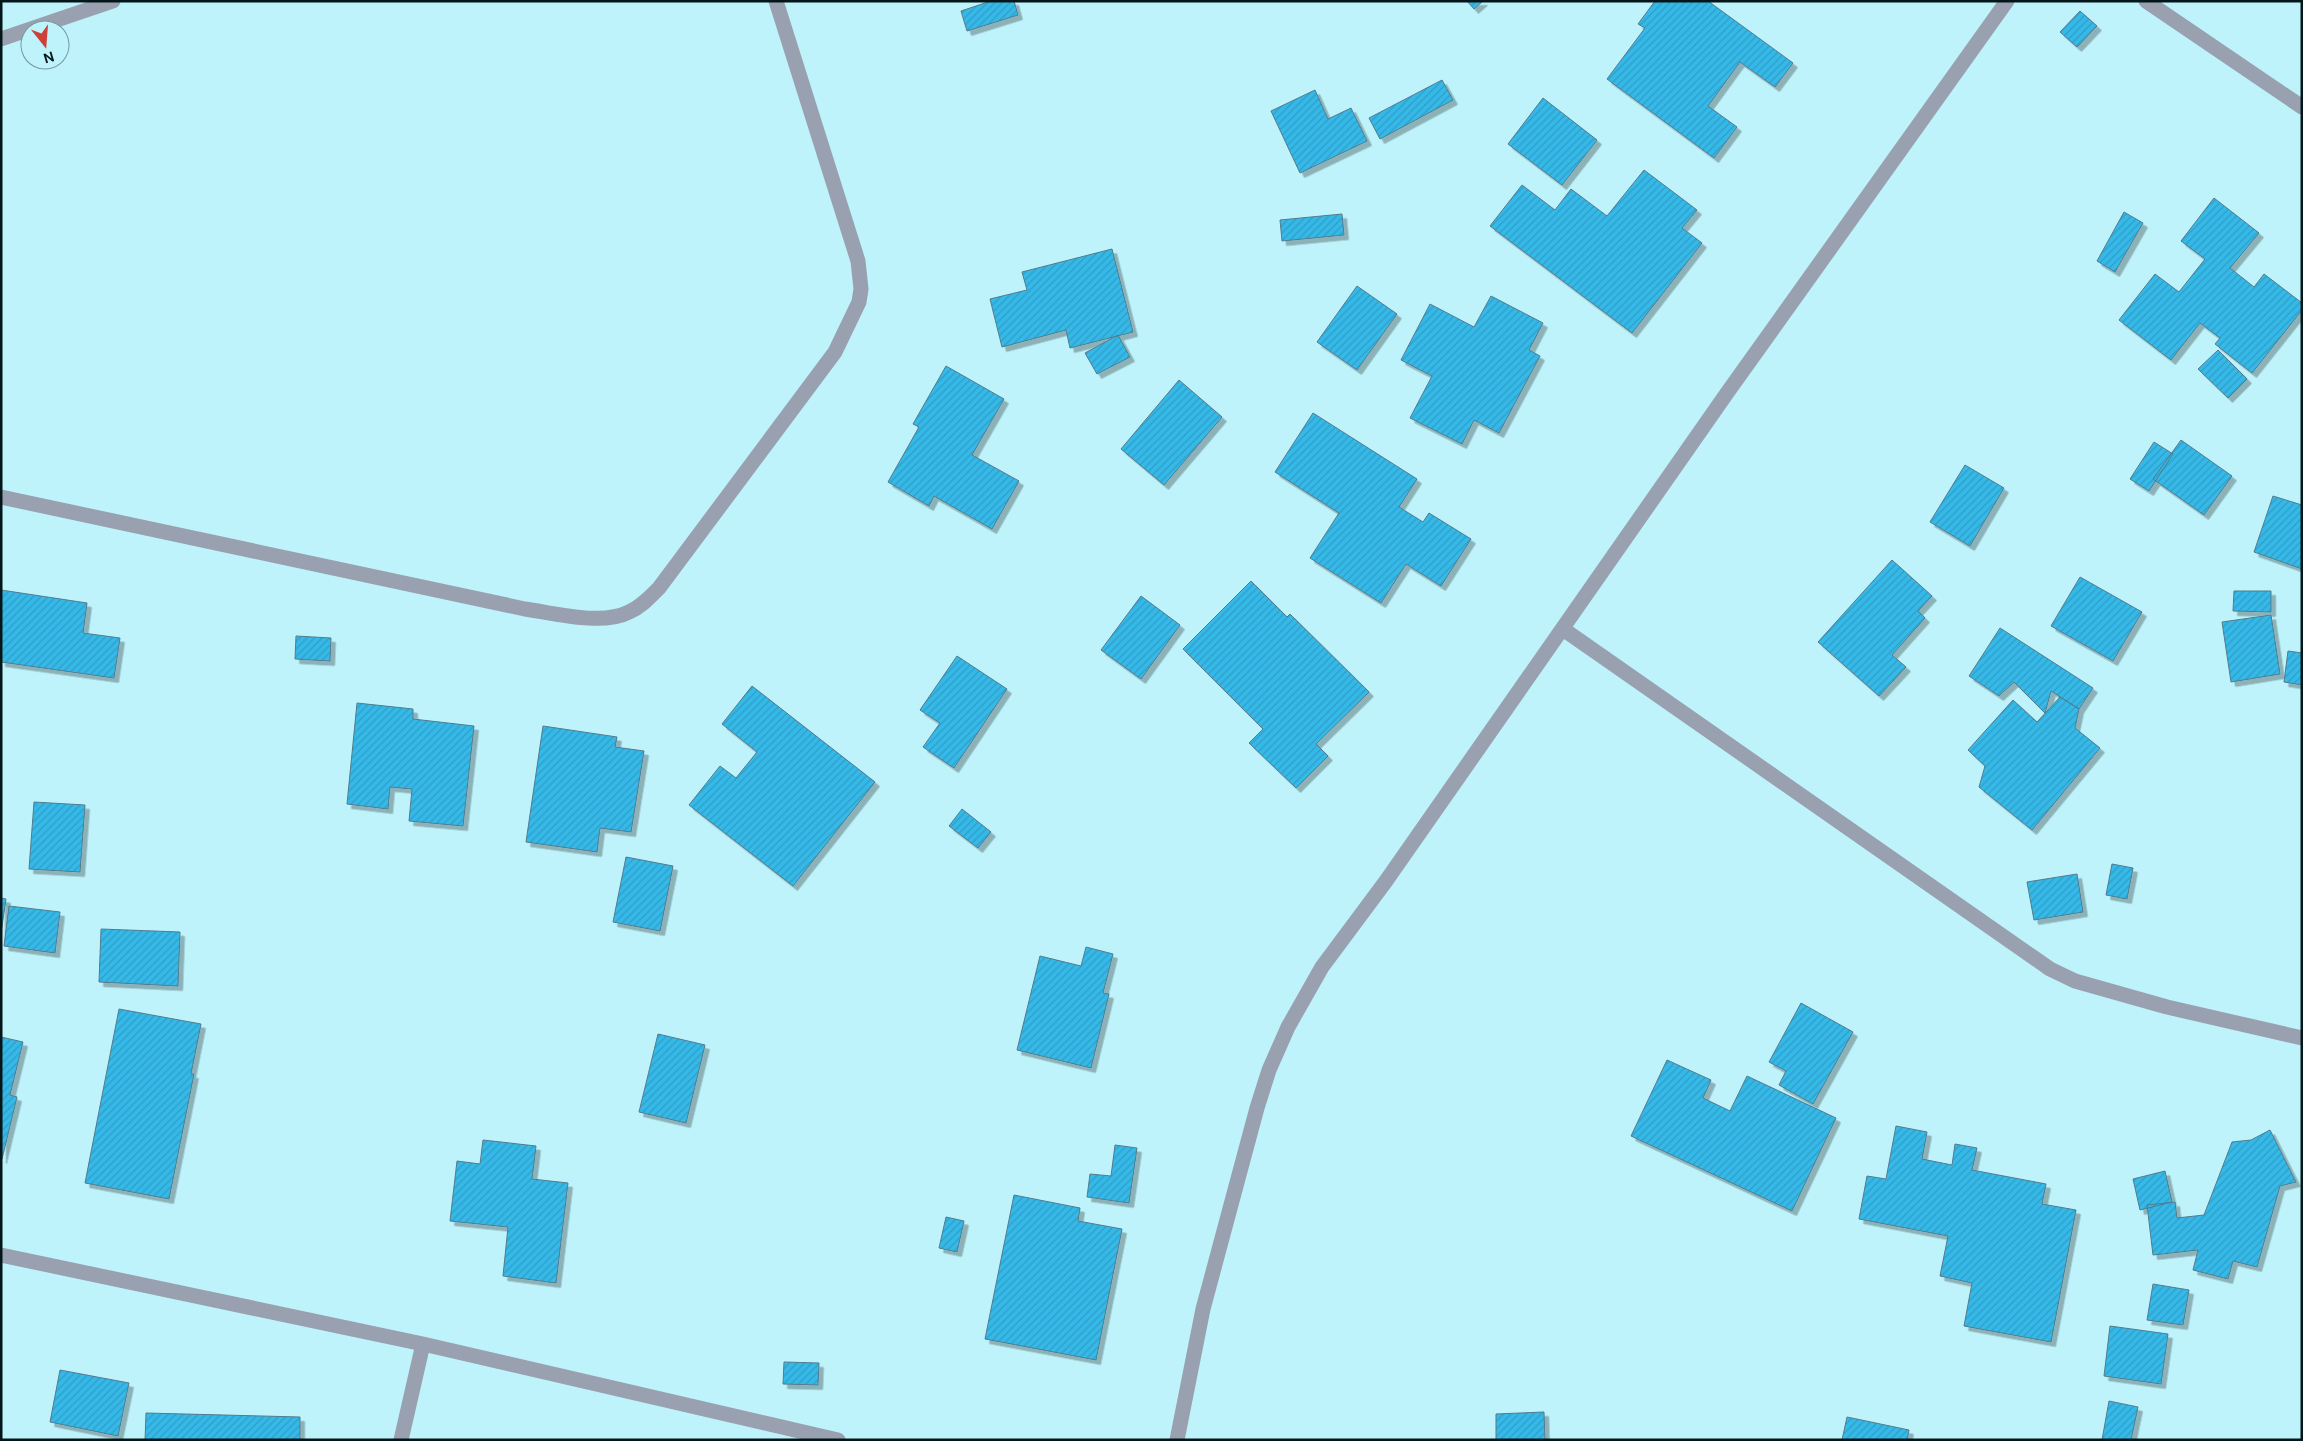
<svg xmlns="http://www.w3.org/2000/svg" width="2303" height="1441" viewBox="0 0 2303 1441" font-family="'DM Sans',sans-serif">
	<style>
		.building { fill: url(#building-hatch); stroke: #517b8d; filter: url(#shadow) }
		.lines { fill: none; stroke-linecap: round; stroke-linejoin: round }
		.minor { stroke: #99a0b0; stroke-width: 15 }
	</style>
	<defs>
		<pattern id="building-hatch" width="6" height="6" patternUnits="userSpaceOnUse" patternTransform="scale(1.25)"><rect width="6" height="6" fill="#36b9e8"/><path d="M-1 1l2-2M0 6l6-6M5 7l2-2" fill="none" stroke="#2e9ec6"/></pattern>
		<filter id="shadow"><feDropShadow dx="4.5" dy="4.5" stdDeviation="0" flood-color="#0004"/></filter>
	</defs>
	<rect width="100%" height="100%" fill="#bff3fb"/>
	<!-- building -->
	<path class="building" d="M991 1H1014L1018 15 967 31 961 11Z
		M1467 1H1483L1474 9Z
		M1655 1H1708L1793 63 1775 87 1740 62 1708 106 1737 127 1714 158 1607 79 1645 28 1638 24Z
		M2080 11 2097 26 2077 47 2060 32Z
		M1442 80 1453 100 1380 139 1369 118Z
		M1315 90 1328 119 1351 108 1367 141 1300 173 1271 111Z
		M1543 98 1597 140 1562 185 1508 144Z
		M1644 170 1697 210 1682 228 1702 243 1632 333 1490 226 1522 185 1555 210 1571 189 1607 216Z
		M2214 198 2259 233 2230 268 2254 287 2264 274 2302 303V310L2252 373 2215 344 2220 338 2200 323 2171 360 2119 320 2155 274 2179 292 2205 259 2181 241Z
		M2124 212 2143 223 2115 272 2097 261Z
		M1342 214 1344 235 1282 241 1280 220Z
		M1112 249 1133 332 1070 348 1066 330 1002 347 990 299 1027 290 1022 272Z
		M1357 286 1397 314 1357 370 1317 342Z
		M1491 296 1543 323 1529 350 1540 356 1499 433 1474 420 1462 444 1410 418 1432 376 1401 360 1430 304 1474 327Z
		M1118 335 1130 357 1097 374 1085 353Z
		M2218 350 2247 379 2228 398 2198 369Z
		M946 366 1004 399 972 455 1019 481 992 529 934 496 929 506 888 482 919 427 913 424Z
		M1179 380 1222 417 1164 485 1121 449Z
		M1313 413 1417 479 1399 507 1423 522 1429 513 1471 539 1441 586 1406 564 1381 603 1310 558 1339 513 1275 472Z
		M2181 440 2232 476 2204 515 2153 479Z
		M2154 442 2173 454 2149 491 2130 479Z
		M1965 465 2004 488 1970 546 1930 522Z
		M2273 496 2302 505V569L2254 552Z
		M1892 560 1932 596 1918 611 1925 618 1892 655 1906 667 1879 696 1818 642Z
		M2080 577 2142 612 2113 661 2051 626Z
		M1251 581 1287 617 1290 614 1369 692 1316 744 1328 756 1296 788 1249 743 1263 729 1183 649Z
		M1 590 87 603 83 633 120 638 114 678 1 662Z
		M2234 591H2271V612L2233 611Z
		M1141 596 1180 625 1141 679 1101 650Z
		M2271 615 2280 674 2231 682 2222 622Z
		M2000 628 2093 688 2079 709 2051 691 2045 713 2014 682 1999 696 1969 676Z
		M296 636 331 638 330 661 295 659Z
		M2288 651 2302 653V685L2284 682Z
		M957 656 1007 689 954 768 923 747 940 723 920 710Z
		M752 686 875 782 793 886 689 805 720 766 736 778 757 752 722 724Z
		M2060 697 2079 709 2075 728 2100 748 2032 830 1979 787 1985 766 1968 750 2013 700 2037 722Z
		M357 703 413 709V719L474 726 463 826 409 821 412 789 390 787 388 809 347 804Z
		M543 726 617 737 615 747 644 751 631 832 600 828 597 852 526 842Z
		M34 802 85 805 80 872 29 869Z
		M962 809 991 832 978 848 949 826Z
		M626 857 673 866 660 931 613 922Z
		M2112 864 2133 868 2127 899 2106 895Z
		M2077 874 2083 912 2034 920 2027 882Z
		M1 898 6 899 1 933Z
		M9 906 60 912 55 953 4 946Z
		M101 929 180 932 178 986 99 982Z
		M1086 947 1113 954 1103 993 1109 994 1091 1068 1017 1050 1040 956 1081 966Z
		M1801 1003 1853 1032 1813 1104 1779 1085 1786 1071 1769 1062Z
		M119 1009 201 1024 191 1074H194L169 1199 85 1183Z
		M658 1034 705 1045 686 1123 639 1112Z
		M1 1037 23 1042 10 1095 17 1097 2 1159Z
		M1667 1060 1711 1080 1703 1098 1730 1111 1747 1076 1836 1118 1792 1211 1631 1136Z
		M1896 1126 1927 1132 1922 1159 1952 1165 1955 1144 1977 1148 1972 1170 2046 1184 2042 1204 2076 1210 2051 1342 1964 1326 1972 1283 1940 1276 1948 1236 1859 1219 1867 1176 1886 1179Z
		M2270 1130 2296 1182 2280 1186 2257 1267 2233 1261 2228 1279 2193 1270 2198 1250 2153 1255 2147 1205 2175 1202 2177 1218 2204 1215 2232 1142 2251 1140Z
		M483 1140 536 1146 532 1179 568 1183 556 1283 503 1276 508 1227 450 1221 457 1161 480 1164Z
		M1115 1145 1137 1148 1129 1203 1087 1197 1090 1174 1111 1176Z
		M2165 1171 2172 1202 2140 1210 2133 1179Z
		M1014 1195 1080 1208 1078 1221 1122 1229 1096 1360 985 1339Z
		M946 1217 964 1221 957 1252 939 1248Z
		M2153 1284 2189 1290 2183 1325 2147 1320Z
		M2110 1326 2168 1334 2161 1384 2104 1376Z
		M784 1362 819 1363 818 1385 783 1384Z
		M60 1370 129 1383 118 1436 50 1422Z
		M2109 1401 2138 1407 2131 1440H2102Z
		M1544 1412 1545 1440H1496V1414Z
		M146 1413 300 1417V1440H145Z
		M1847 1417 1909 1430 1907 1440H1842Z"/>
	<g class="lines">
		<!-- minor -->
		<path class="minor" d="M2146 1 2302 107
			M1 39 113 1
			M1 497 525 609C554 613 602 626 629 612 641 607 650 597 659 588L835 352 859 302 861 289 858 261 776 1
			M1563 629 2050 969 2075 981 2167 1007 2302 1038
			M1 1255 423 1344 838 1440
			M401 1440 423 1344
			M1177 1440 1203 1309 1257 1108 1269 1070 1288 1027 1322 967 1386 881 1727 393 2007 1"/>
	</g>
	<!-- border -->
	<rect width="2303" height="1441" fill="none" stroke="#031619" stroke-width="5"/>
	<!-- north arrow -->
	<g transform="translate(45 45) rotate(163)"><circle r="24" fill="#bff3fb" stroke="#749ba1"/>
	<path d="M0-4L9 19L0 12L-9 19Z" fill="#ce3f3a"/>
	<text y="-8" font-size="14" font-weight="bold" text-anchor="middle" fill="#031619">N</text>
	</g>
</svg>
